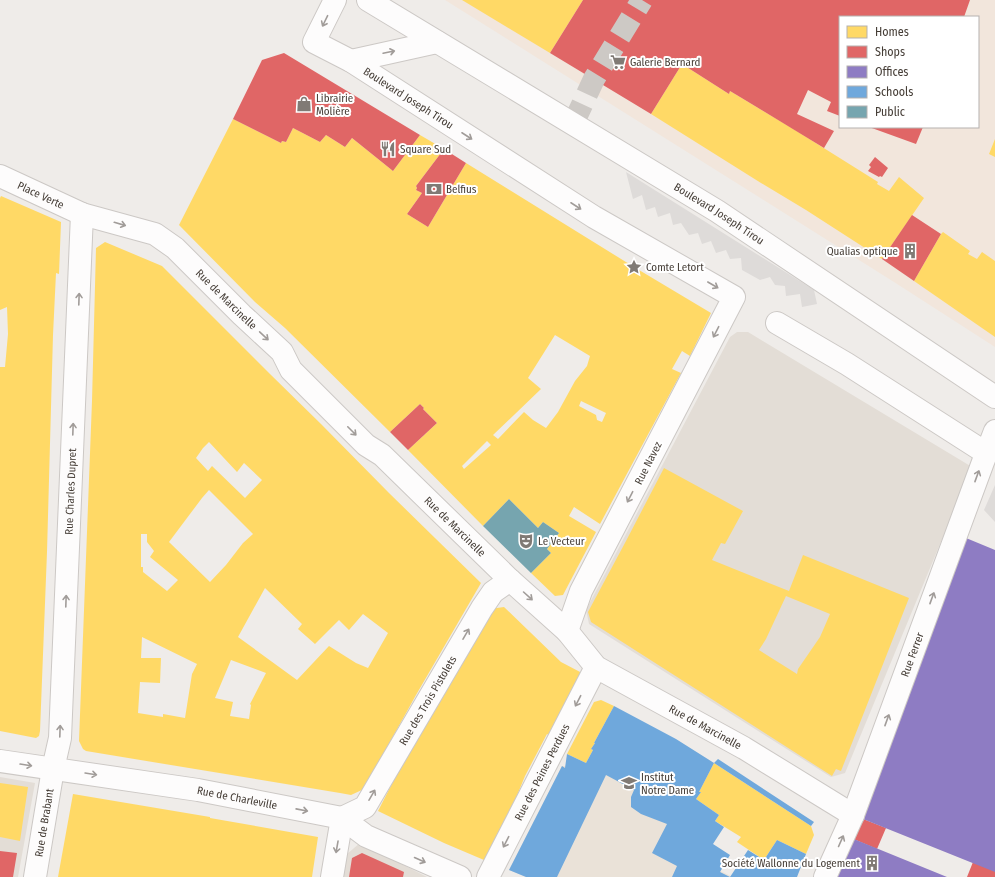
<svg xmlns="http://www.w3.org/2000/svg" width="995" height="877" viewBox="0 0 995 877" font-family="'Fira Sans Condensed',sans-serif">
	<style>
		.residential { fill: #e3ddd6 }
		.commercial { fill: #f2e6dc; fill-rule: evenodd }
		.education { fill: #eae2d8 }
		.parking { fill: #dedbd9 }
		.homes { fill: #ffd966; fill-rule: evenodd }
		.shops { fill: #e06666 }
		.offices { fill: #8e7cc3 }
		.schools { fill: #6fa8dc }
		.public { fill: #76a5af }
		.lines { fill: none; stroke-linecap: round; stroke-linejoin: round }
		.pedestrian-tunnel { stroke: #cdc9c5; stroke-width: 22; stroke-dasharray: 22 11; stroke-linecap: butt }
		.pedestrian-casing { stroke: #ccc8c5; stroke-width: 24 }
		.minor-casing { stroke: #ccc8c5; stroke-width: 24 }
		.pedestrian { stroke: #fdfcfc; stroke-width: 22 }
		.minor { stroke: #fdfcfc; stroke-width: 22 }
		.oneway { stroke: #a19c99 }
		.labels { text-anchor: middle; stroke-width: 4; stroke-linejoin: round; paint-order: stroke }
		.poi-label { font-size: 11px; fill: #453d36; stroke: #fff; text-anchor: start }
		.street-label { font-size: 11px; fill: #453d36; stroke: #fff }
	</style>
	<rect width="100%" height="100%" fill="#efece9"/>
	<!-- residential -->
	<path class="residential" d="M737 332H748L972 467 845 773 831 777 589 624 586 610 730 337Z
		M0 777 35 783 18 877H0Z
		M360 843 427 877H343L347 854Z"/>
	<!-- commercial -->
	<path class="commercial" d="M445 0H995V347L894 282ZM840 17H978V127H840Z"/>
	<!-- education -->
	<path class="education" d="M675 739 714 763 697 799 683 853 733 877H526L509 870 562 766H566Z"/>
	<!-- parking -->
	<path class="parking" d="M626 172 814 290 817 304 802 307 800 294 786 296 785 286 775 285 770 277 760 280 742 270 741 258 730 259 726 250 716 253 711 241 702 244 698 233 689 235 681 223 673 225 670 213 658 217 655 207 646 210 642 195 633 199Z
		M995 485V522L984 510Z"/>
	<!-- homes -->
	<path class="homes" d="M462 0H583L550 53Z
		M682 64 729 94 730 91 795 130 878 182 877 184 889 191 899 177 924 198 882 259 806 210 761 183 651 114Z
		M233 119 281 143 282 141 286 142 293 128 320 142 326 135 345 147 352 138 393 171 420 135 444 149 416 186 417 188 416 190 422 193 407 214 428 227 466 163 634 267 711 313 690 356 682 351 672 369 681 373 600 524 574 507 569 516 596 532 563 595 555 596 531 573 551 553 547 549 559 533 543 522 538 528 509 499 483 526 408 450 437 423 423 409 424 408 420 404 390 432 285 328 255 302 179 225ZM555 335 590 356 587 366 575 381 558 412 546 428 533 420 524 412 498 439 493 435 541 389 528 378ZM581 401 606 413 602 422 597 420 596 415 579 406ZM487 441 491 445 464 469 462 466Z
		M995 139V157L989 154Z
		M1 196 61 222 59 274 56 273 53 335 47 552 40 731 39 736 36 738 0 731V367H5L8 334 7 307 0 310V198Z
		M943 232 970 251 968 254 977 259 982 252 995 261V337L914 281 941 234Z
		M105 242 162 266 270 374 321 424 389 493 481 583 416 695 364 789 351 795 340 793 86 751 83 749 79 741 92 401 96 248ZM209 442 237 472 244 463 262 480 245 498 212 466 208 471 196 458 203 448ZM209 490 253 534 243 543 226 565 210 582 169 542 202 498ZM141 534H147V542L154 551 150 557 178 580 167 591 143 572V567H141ZM265 588 302 624 298 629 315 644 339 620 349 630 363 614 388 633 368 668 356 663 329 646 297 680 238 637ZM142 637 197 664 192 674 185 718 163 714V717L138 713 140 682 160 683 161 658H141ZM231 660 266 673 250 704 251 705 249 719 230 716 233 702 215 698Z
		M664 468 743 511 725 544 721 543 712 560 789 591 803 555 909 598 841 771 836 769 832 776 591 622 588 612 626 541ZM786 596 830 614 820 637 798 669 797 674 759 650 766 639Z
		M504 607 561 662 582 673 550 736 547 734 525 776 514 803 484 860 444 843 378 811 397 774 490 609Z
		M601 700 614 706 594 743H595L591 749 593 750 586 763 567 754 594 702Z
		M714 763 811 826 814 835 806 854 777 840 764 860 737 842 741 837 715 821 719 815 696 799 701 792H699Z
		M0 783 28 787 20 841 0 837Z
		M73 794 210 817V818L318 837 312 877H58Z"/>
	<!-- shops -->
	<path class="shops" d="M583 0H970L964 17H840V116L827 111 831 102 808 90 797 114 834 131 824 148 745 100 730 91 729 94 682 64 651 114 550 53Z
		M284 53 420 135 393 171 352 138 345 147 326 135 320 142 293 128 286 142 282 141 281 143 233 119 262 60Z
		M869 127H923L916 144Z
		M444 149 466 163 428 227 407 214 422 193 416 190 417 188 416 186Z
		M875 157 888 168 882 177 880 176 879 177 868 171 871 167 869 165Z
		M912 215 941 234 914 281 882 259Z
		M420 404 424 408 423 409 437 423 408 450 390 432Z
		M858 817 886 828 877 849 844 835Z
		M0 851 17 853 13 877H0Z
		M362 853 404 872 403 877H349L352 858Z
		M973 862 995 870V877H967Z"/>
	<!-- offices -->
	<path class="offices" d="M966 538 995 550V872L858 817Z
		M844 835 947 877H827Z"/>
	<!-- schools -->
	<path class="schools" d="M614 706 676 739 714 763 699 792H701L696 799 719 815 715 821 724 827 713 844 730 855 720 872 730 877 748 850 764 860 777 840 806 854 797 877H672L677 866 652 853 667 824 641 814 631 807V797L634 790 606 775 557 877H526L509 870 562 766 565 768 567 754 586 763 593 750 591 749 595 743H594Z
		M718 759 814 822 811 826 714 763Z"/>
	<!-- public -->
	<path class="public" d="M509 499 538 528 543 522 559 533 547 549 551 553 531 573 483 526Z"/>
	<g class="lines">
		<!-- pedestrian-tunnel -->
		<path class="pedestrian-tunnel" d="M573 124 594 79 642 0"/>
		<defs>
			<path id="pedestrian" d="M777 323 847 364 986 453"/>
			<g id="minor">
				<path id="s1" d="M335 0 314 42 351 61 594 217 734 297 581 591 567 631"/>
				<path id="s2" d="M368 0 717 211 995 397"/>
				<path d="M351 61 437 42"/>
				<path id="s3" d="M0 176 82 214 155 234 175 248 242 315 282 352 291 370 366 445 382 455 510 580 567 631 596 667 744 748 853 815"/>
				<path id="s4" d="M0 761 198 790 342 818 366 836 460 877"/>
				<path id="s5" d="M35 877 53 769 60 738 82 214"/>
				<path id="s6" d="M332 877 342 818 365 807 482 608 493 592 510 580"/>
				<path id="s7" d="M488 877 596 667"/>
				<path id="s8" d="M825 877 853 815 983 462 995 431"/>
			</g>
		</defs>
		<!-- pedestrian casing -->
		<use href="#pedestrian" class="pedestrian-casing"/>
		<!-- minor casing -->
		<use href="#minor" class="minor-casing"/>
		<!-- pedestrian -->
		<use href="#pedestrian" class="pedestrian"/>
		<!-- minor -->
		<use href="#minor" class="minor"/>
	</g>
	<!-- one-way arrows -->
	<defs><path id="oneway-shaft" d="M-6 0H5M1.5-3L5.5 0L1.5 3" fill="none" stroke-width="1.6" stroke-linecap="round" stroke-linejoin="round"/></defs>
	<g class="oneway">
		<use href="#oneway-shaft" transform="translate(325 21) rotate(116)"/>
		<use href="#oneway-shaft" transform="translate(389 52) rotate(-12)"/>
		<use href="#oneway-shaft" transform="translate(467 136) rotate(33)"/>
		<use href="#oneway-shaft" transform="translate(576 206) rotate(33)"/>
		<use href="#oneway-shaft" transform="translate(120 224) rotate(16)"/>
		<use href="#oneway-shaft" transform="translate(713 285) rotate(30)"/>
		<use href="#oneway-shaft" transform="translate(79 299) rotate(-88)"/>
		<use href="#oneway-shaft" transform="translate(716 332) rotate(117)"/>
		<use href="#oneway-shaft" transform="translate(264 336) rotate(43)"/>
		<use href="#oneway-shaft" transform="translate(73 429) rotate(-88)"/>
		<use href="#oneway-shaft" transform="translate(352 431) rotate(45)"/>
		<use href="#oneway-shaft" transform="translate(977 476) rotate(-70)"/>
		<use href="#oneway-shaft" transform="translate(630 497) rotate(117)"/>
		<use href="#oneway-shaft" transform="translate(528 596) rotate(42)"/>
		<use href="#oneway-shaft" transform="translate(932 598) rotate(-70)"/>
		<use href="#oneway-shaft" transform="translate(66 601) rotate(-88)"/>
		<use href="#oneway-shaft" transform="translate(466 634) rotate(-60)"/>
		<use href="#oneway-shaft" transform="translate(578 701) rotate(117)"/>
		<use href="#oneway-shaft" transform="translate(887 720) rotate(-70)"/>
		<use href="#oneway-shaft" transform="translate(60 731) rotate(-88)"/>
		<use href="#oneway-shaft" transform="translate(26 765) rotate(9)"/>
		<use href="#oneway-shaft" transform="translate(91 774) rotate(9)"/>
		<use href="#oneway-shaft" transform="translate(372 795) rotate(-60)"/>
		<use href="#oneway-shaft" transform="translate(302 810) rotate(11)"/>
		<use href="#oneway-shaft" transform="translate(841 841) rotate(-66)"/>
		<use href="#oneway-shaft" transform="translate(506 842) rotate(117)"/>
		<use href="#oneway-shaft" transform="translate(337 847) rotate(100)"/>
		<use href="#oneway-shaft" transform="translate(420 860) rotate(24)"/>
	</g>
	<!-- icons -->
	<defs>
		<symbol id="supermarket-bare" viewBox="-9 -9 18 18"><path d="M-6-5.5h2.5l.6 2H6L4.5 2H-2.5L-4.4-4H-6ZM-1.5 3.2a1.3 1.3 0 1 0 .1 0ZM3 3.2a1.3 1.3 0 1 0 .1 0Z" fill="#807a75" stroke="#fff" stroke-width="2.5" paint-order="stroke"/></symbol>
		<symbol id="shop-bare" viewBox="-9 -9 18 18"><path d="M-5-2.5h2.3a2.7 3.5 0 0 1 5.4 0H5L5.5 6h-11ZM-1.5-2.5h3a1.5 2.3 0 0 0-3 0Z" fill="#807a75" stroke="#fff" stroke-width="2.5" paint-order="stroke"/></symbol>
		<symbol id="restaurant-bare" viewBox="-9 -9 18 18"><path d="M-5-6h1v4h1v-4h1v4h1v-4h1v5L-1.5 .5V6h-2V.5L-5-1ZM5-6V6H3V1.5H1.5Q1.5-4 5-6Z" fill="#807a75" stroke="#fff" stroke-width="2.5" paint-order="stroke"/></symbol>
		<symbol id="bank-bare" viewBox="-9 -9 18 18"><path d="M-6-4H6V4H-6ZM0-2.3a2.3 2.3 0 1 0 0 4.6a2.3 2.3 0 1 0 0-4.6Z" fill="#807a75" stroke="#fff" stroke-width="2.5" paint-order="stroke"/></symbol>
		<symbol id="building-bare" viewBox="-9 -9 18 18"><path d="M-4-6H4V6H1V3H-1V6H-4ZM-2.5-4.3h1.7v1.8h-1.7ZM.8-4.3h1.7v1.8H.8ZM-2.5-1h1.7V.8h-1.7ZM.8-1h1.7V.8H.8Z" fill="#807a75" stroke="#fff" stroke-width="2.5" paint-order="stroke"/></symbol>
		<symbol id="sight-bare" viewBox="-9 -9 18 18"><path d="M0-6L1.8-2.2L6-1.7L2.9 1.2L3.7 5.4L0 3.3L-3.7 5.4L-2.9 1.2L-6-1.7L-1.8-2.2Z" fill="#807a75" stroke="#fff" stroke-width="2.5" paint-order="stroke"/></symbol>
		<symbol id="theatre-bare" viewBox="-9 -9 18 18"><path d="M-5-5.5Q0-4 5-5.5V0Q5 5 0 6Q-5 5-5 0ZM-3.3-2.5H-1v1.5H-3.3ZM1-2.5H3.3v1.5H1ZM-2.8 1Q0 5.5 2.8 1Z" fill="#807a75" stroke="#fff" stroke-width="2.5" paint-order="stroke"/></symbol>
		<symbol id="school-bare" viewBox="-9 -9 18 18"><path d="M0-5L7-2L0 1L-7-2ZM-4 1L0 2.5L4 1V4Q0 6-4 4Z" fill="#807a75" stroke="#fff" stroke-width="2.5" paint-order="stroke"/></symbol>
	</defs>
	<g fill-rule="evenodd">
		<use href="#supermarket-bare" x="607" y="51" width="22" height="22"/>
		<use href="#shop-bare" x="293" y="93" width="22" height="22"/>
		<use href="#restaurant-bare" x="377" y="138" width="22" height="22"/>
		<use href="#bank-bare" x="423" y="178" width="22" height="22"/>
		<use href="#building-bare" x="899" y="240" width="22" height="22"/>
		<use href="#sight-bare" x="623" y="256" width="22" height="22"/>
		<use href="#theatre-bare" x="515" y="530" width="22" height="22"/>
		<use href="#school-bare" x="618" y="772" width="22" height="22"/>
		<use href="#building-bare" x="861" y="852" width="22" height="22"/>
	</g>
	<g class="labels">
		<!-- poi labels -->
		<g class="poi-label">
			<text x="630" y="66">Galerie Bernard</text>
			<text x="316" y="102">Librairie<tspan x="316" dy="13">Molière</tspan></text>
			<text x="400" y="153">Square Sud</text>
			<text x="446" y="193">Belfius</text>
			<text x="898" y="255" text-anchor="end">Qualias optique</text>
			<text x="646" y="271">Comte Letort</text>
			<text x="538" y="545">Le Vecteur</text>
			<text x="641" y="781">Institut<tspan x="641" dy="13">Notre Dame</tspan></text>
			<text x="860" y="867" text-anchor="end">Société Wallonne du Logement</text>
		</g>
		<!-- street labels -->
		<g class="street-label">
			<text dy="4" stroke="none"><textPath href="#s1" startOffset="157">Boulevard Joseph Tirou</textPath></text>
			<text dy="4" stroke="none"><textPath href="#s3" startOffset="45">Place Verte</textPath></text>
			<text dy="4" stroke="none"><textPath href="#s2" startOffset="411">Boulevard Joseph Tirou</textPath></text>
			<text dy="4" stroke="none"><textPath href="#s3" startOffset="263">Rue de Marcinelle</textPath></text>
			<text transform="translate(648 463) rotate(-63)" y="4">Rue Navez</text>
			<text dy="4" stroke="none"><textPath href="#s5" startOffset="388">Rue Charles Dupret</textPath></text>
			<text dy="4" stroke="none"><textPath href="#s3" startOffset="587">Rue de Marcinelle</textPath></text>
			<text dy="4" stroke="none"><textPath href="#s8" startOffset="239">Rue Ferrer</textPath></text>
			<text dy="4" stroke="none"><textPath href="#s6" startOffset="209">Rue des Trois Pistolets</textPath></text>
			<text dy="4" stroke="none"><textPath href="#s3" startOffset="911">Rue de Marcinelle</textPath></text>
			<text dy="4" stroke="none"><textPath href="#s7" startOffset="118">Rue des Peines Perdues</textPath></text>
			<text dy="4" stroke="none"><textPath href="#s4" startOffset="240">Rue de Charleville</textPath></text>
			<text dy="4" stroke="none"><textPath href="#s5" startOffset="55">Rue de Brabant</textPath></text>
		</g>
	</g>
	<!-- legend -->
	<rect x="839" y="16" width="140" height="112" fill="#ffffff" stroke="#b5b1af"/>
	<rect x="847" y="26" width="20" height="12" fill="#ffd966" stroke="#b5b1af"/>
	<text x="875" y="36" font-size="12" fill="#453d36">Homes</text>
	<rect x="847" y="46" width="20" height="12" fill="#e06666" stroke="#b5b1af"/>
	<text x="875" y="56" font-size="12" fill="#453d36">Shops</text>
	<rect x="847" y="66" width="20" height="12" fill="#8e7cc3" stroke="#b5b1af"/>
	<text x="875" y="76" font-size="12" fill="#453d36">Offices</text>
	<rect x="847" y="86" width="20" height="12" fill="#6fa8dc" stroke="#b5b1af"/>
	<text x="875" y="96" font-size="12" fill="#453d36">Schools</text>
	<rect x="847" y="106" width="20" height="12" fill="#76a5af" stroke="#b5b1af"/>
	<text x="875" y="116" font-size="12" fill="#453d36">Public</text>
</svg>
